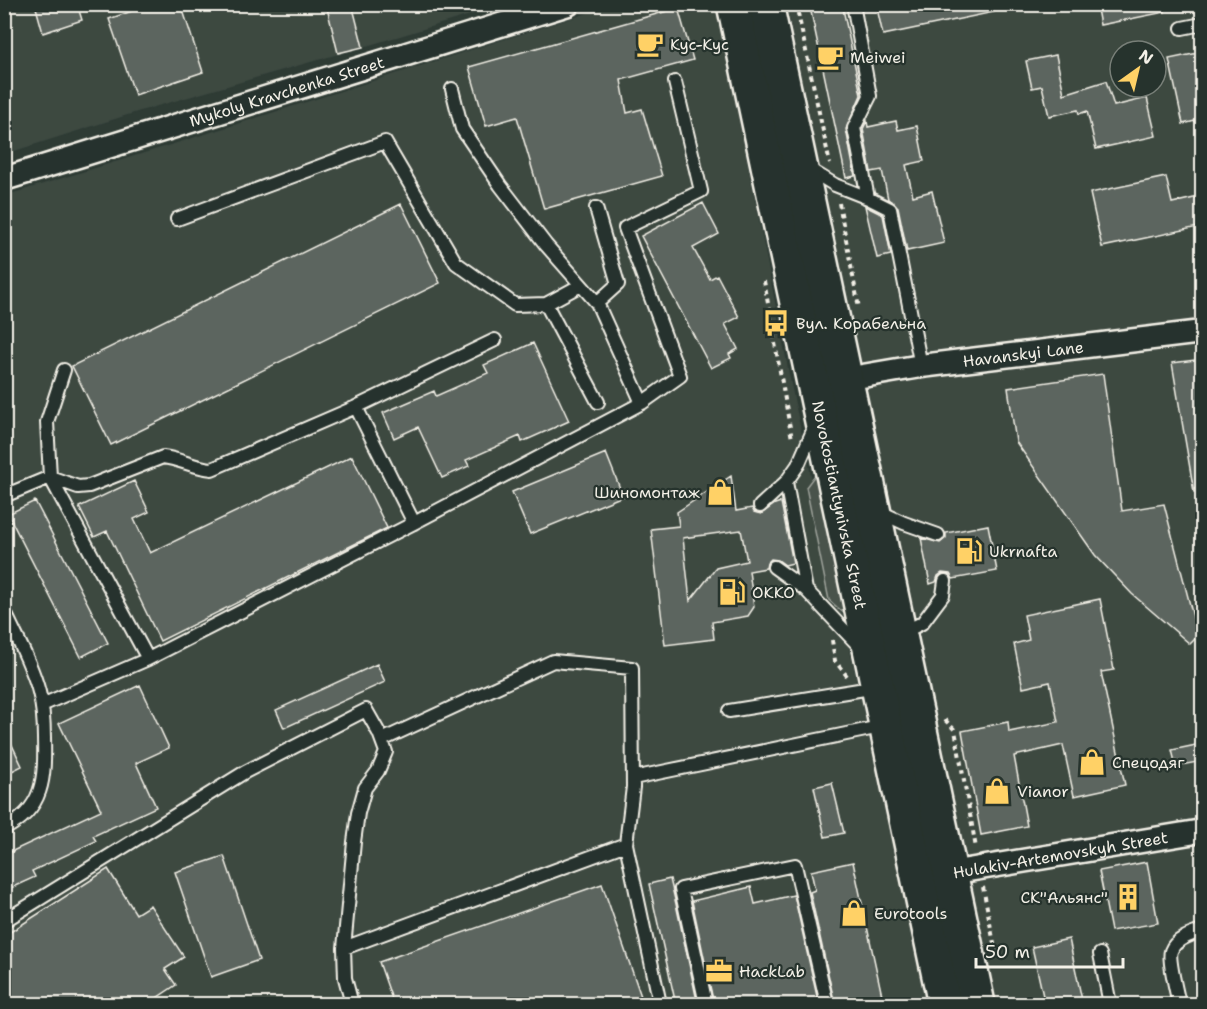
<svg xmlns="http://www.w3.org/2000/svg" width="1207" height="1009" viewBox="0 0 1207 1009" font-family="'Shantell Sans',sans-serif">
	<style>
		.built { fill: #3c4841; fill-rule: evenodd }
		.green { fill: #48524c; stroke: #9ea29a; stroke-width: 1.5 }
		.building { fill: #5c655e; stroke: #f4f1e8; stroke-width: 1.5; fill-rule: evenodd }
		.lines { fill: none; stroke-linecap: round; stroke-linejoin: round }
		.lane-casing { stroke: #f4f1e8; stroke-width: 16 }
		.street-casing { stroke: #f4f1e8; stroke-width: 27 }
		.primary-casing { stroke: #f4f1e8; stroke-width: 38 }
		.path { stroke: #f4f1e8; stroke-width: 4; stroke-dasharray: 4.5 4.5; stroke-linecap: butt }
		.lane { stroke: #26332d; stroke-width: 12 }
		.street { stroke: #26332d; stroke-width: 22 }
		.primary { stroke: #26332d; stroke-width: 33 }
		.rail { stroke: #f4f1e8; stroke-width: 4.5 }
		.labels { text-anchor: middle; stroke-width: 4.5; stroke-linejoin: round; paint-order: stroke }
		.poi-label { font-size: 16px; fill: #f4f1e8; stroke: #26332d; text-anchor: start }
		.street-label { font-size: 16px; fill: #f4f1e8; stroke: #26332d }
	</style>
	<rect width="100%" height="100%" fill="#2e3b34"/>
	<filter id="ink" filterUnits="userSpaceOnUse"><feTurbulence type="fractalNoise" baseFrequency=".0167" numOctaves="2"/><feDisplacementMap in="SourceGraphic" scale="12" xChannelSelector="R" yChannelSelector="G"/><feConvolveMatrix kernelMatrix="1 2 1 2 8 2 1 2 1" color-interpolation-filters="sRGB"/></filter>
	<g filter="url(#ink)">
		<!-- built -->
		<path class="built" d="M4 5H504L363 47 140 111 5 154Z
			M613 5H717L794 399 929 1004H5L4 196 180 142Z
			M786 5H1202V1004H994ZM1120 51H1156V87H1120Z"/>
		<!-- green -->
		<path class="green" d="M818 471 846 615 829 600 806 487Z"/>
		<!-- building -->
		<path class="building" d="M35 4H77L82 20 43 33Z
			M152 4H181L203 72 135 95 109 19Z
			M326 4H352L363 47 338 53Z
			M822 4H842L861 95 846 129 855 176 846 178 810 7Z
			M876 4H993L994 12 883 35Z
			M1096 4H1164L1165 12 1100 25Z
			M678 8 693 60 621 80 627 113 642 109 662 176 544 209 517 117 486 126 469 67Z
			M1203 52V119L1183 124 1169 59Z
			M1056 55 1064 94 1106 81 1114 106 1147 98 1156 136 1096 149 1087 111 1079 114 1078 110 1049 116 1042 86 1032 88 1026 61Z
			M867 121 868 127 896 121 898 130 917 126 924 161 906 165 913 196 932 191 944 243 907 251 898 207 888 199 882 170 871 172 863 129Z
			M1166 177 1172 203 1203 196V226L1102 247 1090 193Z
			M703 203 719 234 693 248 710 279 717 275 739 317 725 324 738 349 729 354 731 358 711 368 641 236Z
			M401 204 440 283 111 445 72 366Z
			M865 206 883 215 891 255 877 258Z
			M533 343 569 421 522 442 520 436 466 460 469 466 442 478 418 427 394 438 383 413 434 391 436 396 488 373 484 365Z
			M1203 359V492H1194L1172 363Z
			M1103 374 1122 511 1164 504 1198 636 1190 644 1132 594 1095 555 1016 442 1008 388Z
			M606 453 623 496 530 534 512 492Z
			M352 456 387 528 160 641 107 531 94 537 79 507 134 481 149 512 134 519 150 553Z
			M731 476 736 511 752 508 754 512 761 514 775 504 781 502 793 563 785 565 778 560 771 559 767 563 766 568 749 571 754 607 748 616 712 622 714 639 665 645 651 529 679 526 677 512ZM741 530 747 561 716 568 690 601 683 538Z
			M35 501 108 643 81 657 8 514Z
			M988 525 997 571 953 579 950 574 942 573 938 576 936 582 930 584 921 538 940 543 946 538V533Z
			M1100 599 1114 670 1101 672 1125 785 1074 796 1063 745 1014 756 1027 826 981 835 962 731 1008 722 1009 732 1058 722 1050 682 1023 688 1014 644 1029 640 1024 615Z
			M377 664 385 682 284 728 276 710Z
			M140 685 169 748 136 763 156 807 93 836 96 841 32 871 35 877 4 891V855L101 810 59 723Z
			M4 728 22 766 4 775Z
			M1201 744 1203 761 1176 766 1172 750Z
			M832 783 844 833 825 837 814 787Z
			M224 856 259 960 211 977 175 872Z
			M853 862 884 1005H835L810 892 815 890 811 871Z
			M1147 862 1158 923 1111 931 1099 871Z
			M108 869 136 914 150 905 184 957 165 969 176 985 146 1005H4V936Z
			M670 879 676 904 698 1005H676L649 884Z
			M602 884 644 1005H394L379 962Z
			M751 887 755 904 794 895 819 1005H714L692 901Z
			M1069 939 1083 1005H1045L1032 947Z"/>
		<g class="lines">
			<defs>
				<path id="lane" d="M853 4 870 96 854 128 868 198 890 209 921 366
					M1182 28 1202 24
					M452 89 462 129 500 185 546 245 597 303 642 403
					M807 168 835 185 868 198
					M596 208 618 284 597 303
					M177 219 385 142 456 263 515 305 546 304 581 285
					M546 304 598 402
					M64 370 47 422 50 477 148 659
					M356 407 414 523
					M786 482 806 590 862 649
					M4 496 50 477 78 487 89 486 163 457C180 459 195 468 212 469L356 407 495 340
					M760 506 786 482 798 465 815 426
					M878 511 904 523 938 535
					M774 567 806 590
					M4 610C16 637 32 664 39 692 43 707 44 722 44 738 45 778 44 809 4 829
					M900 634 922 623 943 595 945 581
					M42 705 148 659 414 523 642 403 680 376 625 228 701 191 675 82
					M729 711 877 687
					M382 740 553 661 632 668 633 787 626 844
					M633 778 885 726
					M4 921 245 772 366 710 379 733 386 752 378 771 365 788 358 813 354 842 344 948 345 978 352 1004
					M344 948 626 844 660 1004
					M1100 954 1110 1004
					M706 1004 681 889 795 865 827 1004
					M1179 1004C1177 994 1168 959 1171 951 1175 939 1192 934 1202 931"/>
				<g id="street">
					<path id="s1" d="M4 179 568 4"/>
					<path id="s2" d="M845 379 921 366 1202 332"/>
					<path id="s3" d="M938 875 1202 831"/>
				</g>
				<g id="primary">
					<path id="s4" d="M734 4 945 1004"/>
					<path d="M766 4 978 1004"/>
				</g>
			</defs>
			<!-- lane casing -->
			<use href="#lane" class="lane-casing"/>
			<!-- street casing -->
			<use href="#street" class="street-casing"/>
			<!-- primary casing -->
			<use href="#primary" class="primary-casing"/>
			<!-- path -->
			<path class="path" d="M796 4 830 164
				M839 203 859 308
				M764 281 792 439
				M832 640 835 661 847 676
				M945 720 955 730 976 848
				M983 887 996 954"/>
			<!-- lane -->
			<use href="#lane" class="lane"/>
			<!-- street -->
			<use href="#street" class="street"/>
			<!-- primary -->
			<use href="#primary" class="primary"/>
			<!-- rail -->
			<path class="rail" d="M1200 976H1202"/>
		</g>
	</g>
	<!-- icons -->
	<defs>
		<symbol id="cafe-bare" viewBox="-9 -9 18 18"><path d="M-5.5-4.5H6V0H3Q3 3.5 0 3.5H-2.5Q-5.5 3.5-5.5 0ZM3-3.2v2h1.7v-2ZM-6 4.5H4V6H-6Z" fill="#ffd166" stroke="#26332d" stroke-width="2.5" paint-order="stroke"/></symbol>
		<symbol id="bus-bare" viewBox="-9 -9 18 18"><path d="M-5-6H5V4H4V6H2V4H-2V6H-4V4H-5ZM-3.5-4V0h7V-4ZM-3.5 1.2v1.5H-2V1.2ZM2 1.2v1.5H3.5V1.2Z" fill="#ffd166" stroke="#26332d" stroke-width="2.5" paint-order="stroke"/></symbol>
		<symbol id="shop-bare" viewBox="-9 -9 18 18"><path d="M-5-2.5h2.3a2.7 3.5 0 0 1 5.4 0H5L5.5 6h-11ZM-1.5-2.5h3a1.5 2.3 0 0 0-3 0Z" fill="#ffd166" stroke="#26332d" stroke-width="2.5" paint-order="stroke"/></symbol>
		<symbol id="fuel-bare" viewBox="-9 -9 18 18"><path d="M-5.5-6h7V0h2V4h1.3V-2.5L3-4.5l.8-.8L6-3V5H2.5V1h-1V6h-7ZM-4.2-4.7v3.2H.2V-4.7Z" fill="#ffd166" stroke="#26332d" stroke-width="2.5" paint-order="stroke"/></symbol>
		<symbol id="building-bare" viewBox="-9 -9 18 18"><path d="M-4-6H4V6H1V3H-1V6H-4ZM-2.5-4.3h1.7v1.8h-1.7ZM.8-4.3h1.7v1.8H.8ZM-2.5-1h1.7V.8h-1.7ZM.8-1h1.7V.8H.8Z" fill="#ffd166" stroke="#26332d" stroke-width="2.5" paint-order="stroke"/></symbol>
		<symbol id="office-bare" viewBox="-9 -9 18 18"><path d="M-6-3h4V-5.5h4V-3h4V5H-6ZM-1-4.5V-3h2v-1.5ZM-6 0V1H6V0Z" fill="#ffd166" stroke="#26332d" stroke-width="2.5" paint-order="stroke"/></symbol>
	</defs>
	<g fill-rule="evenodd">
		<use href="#cafe-bare" x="631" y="25" width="38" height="38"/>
		<use href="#cafe-bare" x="811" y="38" width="38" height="38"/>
		<use href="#bus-bare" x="757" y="304" width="38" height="38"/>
		<use href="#shop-bare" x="701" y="473" width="38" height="38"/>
		<use href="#fuel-bare" x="950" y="532" width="38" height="38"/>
		<use href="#fuel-bare" x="713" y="573" width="38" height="38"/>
		<use href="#shop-bare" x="1073" y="743" width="38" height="38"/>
		<use href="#shop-bare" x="978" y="772" width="38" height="38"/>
		<use href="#building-bare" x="1109" y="878" width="38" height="38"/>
		<use href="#shop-bare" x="835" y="894" width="38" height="38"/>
		<use href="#office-bare" x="700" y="952" width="38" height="38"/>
	</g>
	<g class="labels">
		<!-- poi labels -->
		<g class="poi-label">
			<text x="670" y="50">Кус-Кус</text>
			<text x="850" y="63">Meiwei</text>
			<text x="796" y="329">Вул. Корабельна</text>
			<text x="700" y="498" text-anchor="end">Шиномонтаж</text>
			<text x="989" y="557">Ukrnafta</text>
			<text x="752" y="598">OKKO</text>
			<text x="1112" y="768">Спецодяг</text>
			<text x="1017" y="797">Vianor</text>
			<text x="1108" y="903" text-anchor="end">CK"Альянс"</text>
			<text x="874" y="919">Eurotools</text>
			<text x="739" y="977">HackLab</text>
		</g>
		<!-- street labels -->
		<g class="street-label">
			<text dy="6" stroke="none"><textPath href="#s1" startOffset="296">Mykoly Kravchenka Street</textPath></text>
			<text dy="6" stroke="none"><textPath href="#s2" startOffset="180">Havanskyi Lane</textPath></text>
			<text dy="6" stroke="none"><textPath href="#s4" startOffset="512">Novokostiantynivska Street</textPath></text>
			<text dy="6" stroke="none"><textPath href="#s3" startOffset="124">Hulakiv-Artemovskyh Street</textPath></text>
		</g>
	</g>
	<!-- margin -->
	<rect width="1207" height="1009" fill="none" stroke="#26332d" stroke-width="24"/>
	<rect x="12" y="12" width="1183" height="985" fill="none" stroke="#f4f1e8" stroke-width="2" filter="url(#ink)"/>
	<!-- north arrow -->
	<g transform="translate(1138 69) rotate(34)"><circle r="28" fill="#26332d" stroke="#787f78" stroke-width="1.5"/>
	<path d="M0-4.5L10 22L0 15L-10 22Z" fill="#ffd166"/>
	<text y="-9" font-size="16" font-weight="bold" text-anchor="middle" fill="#f4f1e8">N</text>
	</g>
	<!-- scale -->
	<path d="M976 958v9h147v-9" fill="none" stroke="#f4f1e8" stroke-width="3"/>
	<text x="985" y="958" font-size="18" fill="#f4f1e8" stroke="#26332d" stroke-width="4.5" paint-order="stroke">50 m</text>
</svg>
